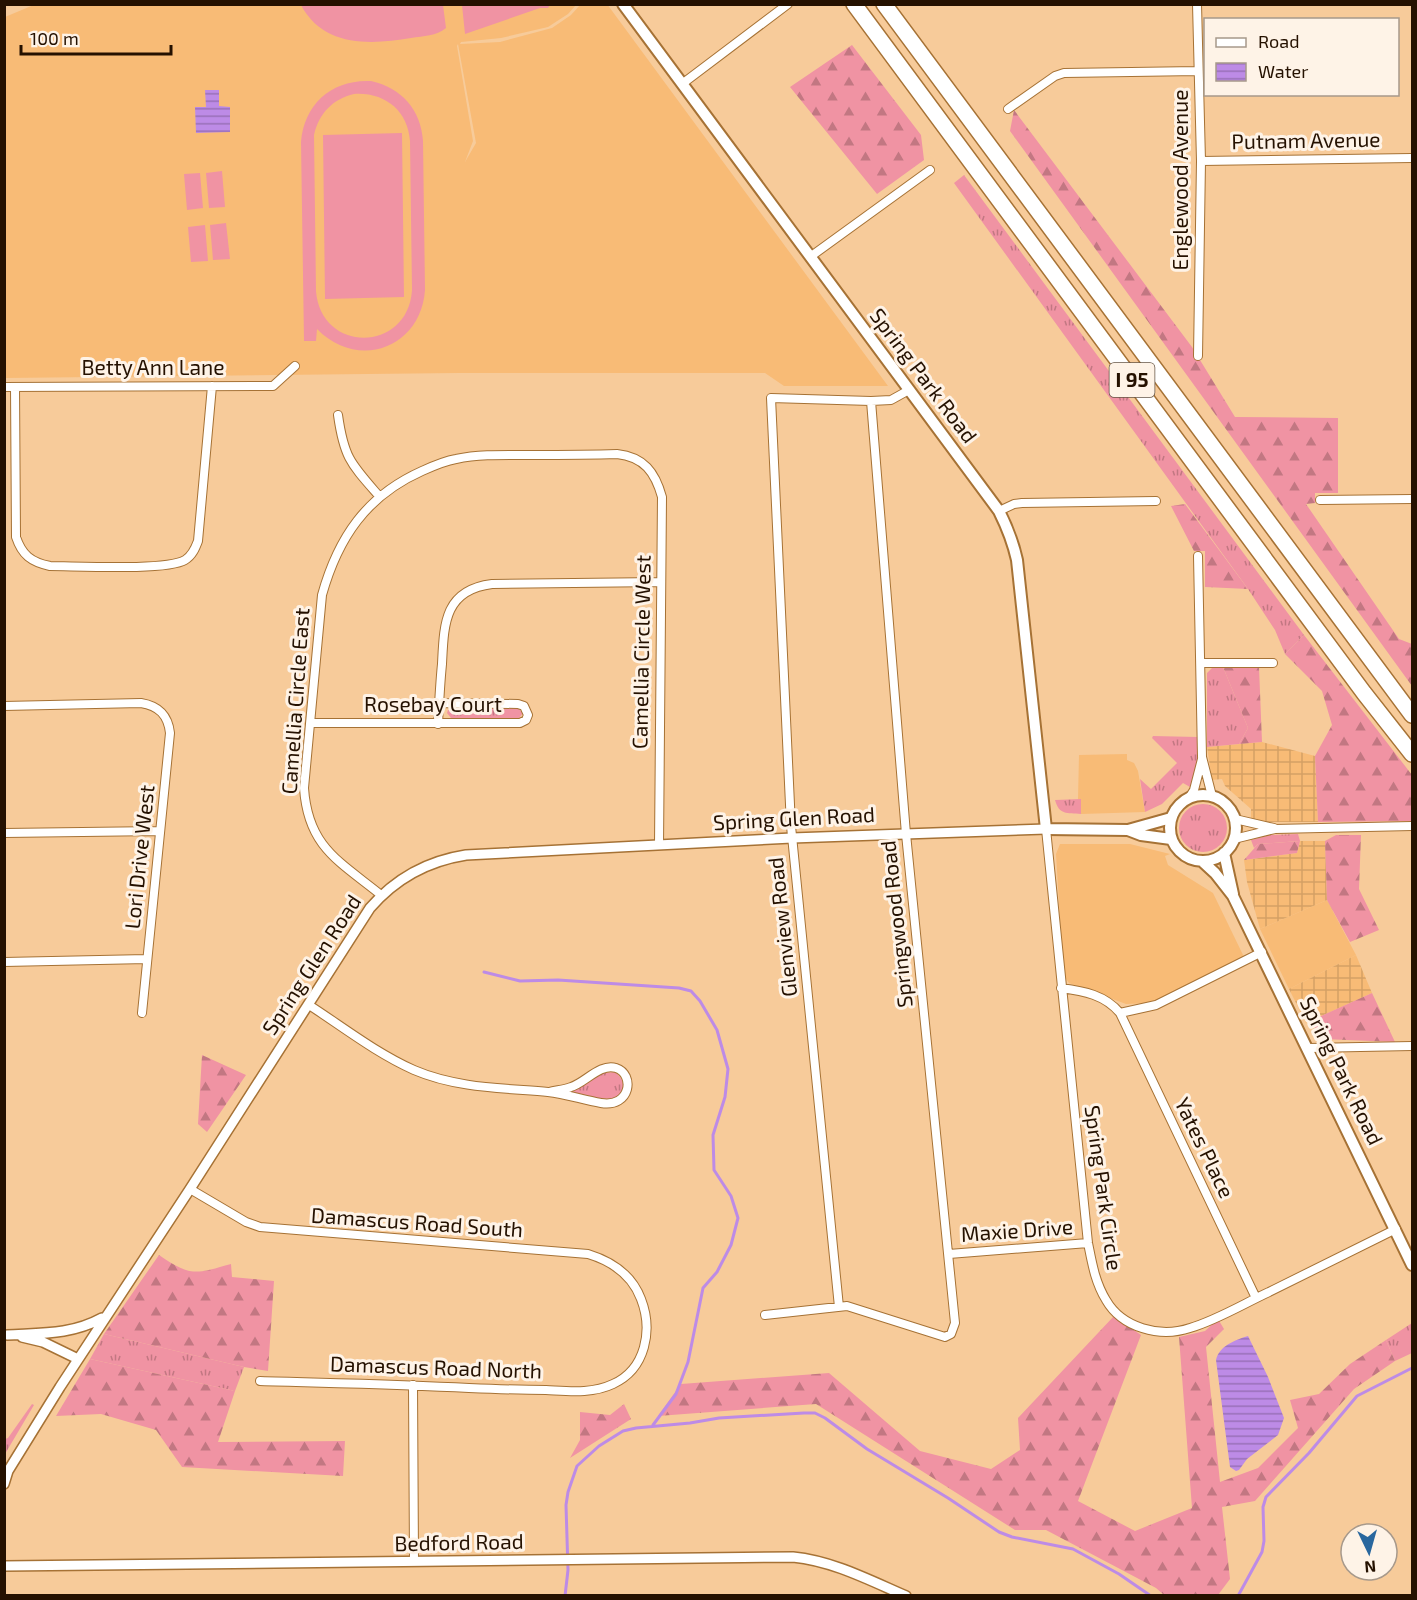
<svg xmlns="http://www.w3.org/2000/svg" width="1417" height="1600" viewBox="0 0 1417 1600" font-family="'Exo 2',sans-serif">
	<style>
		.built { fill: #f8bb76; fill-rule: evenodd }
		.industrial { fill: url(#industrial-grid) }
		.grass { fill: url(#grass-tufts) }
		.forest { fill: url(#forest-firs) }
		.garden { fill: #f093a3; fill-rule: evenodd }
		.water { fill: url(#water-rules) }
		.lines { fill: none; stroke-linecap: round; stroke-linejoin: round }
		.stream { stroke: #bd8be6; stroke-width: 3 }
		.minor-casing { stroke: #a67235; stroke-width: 10 }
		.tertiary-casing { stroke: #a67235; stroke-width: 12 }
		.secondary-casing { stroke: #a67235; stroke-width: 14 }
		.motorway-casing { stroke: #a67235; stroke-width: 18 }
		.minor { stroke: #fff; stroke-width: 8 }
		.tertiary { stroke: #fff; stroke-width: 9 }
		.secondary { stroke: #fff; stroke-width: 10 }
		.motorway { stroke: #fff; stroke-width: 15 }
		.labels { text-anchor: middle; stroke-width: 6; stroke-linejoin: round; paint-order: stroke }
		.shield { fill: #fef3e7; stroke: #665545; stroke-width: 1.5 }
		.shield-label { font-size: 20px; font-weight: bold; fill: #251100 }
		.street-label { font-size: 21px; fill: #251100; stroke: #fef3e7 }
	</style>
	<defs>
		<pattern id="industrial-grid" width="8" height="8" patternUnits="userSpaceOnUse" patternTransform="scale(1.5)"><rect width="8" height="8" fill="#f8bb76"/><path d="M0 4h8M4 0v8" fill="none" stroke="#d4a064"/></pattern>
		<pattern id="grass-tufts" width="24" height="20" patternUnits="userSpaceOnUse" patternTransform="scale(1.5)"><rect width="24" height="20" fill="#f093a3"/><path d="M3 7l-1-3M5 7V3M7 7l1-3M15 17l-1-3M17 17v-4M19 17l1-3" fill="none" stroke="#c27782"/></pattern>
		<pattern id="forest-firs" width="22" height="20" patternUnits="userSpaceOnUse" patternTransform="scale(1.5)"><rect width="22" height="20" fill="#f093a3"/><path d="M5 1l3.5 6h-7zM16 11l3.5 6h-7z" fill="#c27782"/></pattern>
		<pattern id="water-rules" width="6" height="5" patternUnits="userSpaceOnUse" patternTransform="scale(1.5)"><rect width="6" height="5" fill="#bd8be6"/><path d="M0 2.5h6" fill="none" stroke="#9970b8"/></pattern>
	</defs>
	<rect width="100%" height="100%" fill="#f7cb9a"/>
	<!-- built -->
	<path class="built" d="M36 4 576 5 568 14 548 27 501 38 461 42 460 44 500 42 552 28 571 15 580 5 607 4 888 386H784L765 373H458L5 378V17ZM458 44 476 143 465 162 473 141 457 46Z
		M1127 754V760L1134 763 1138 771 1145 812 1081 814V800L1078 799 1079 755Z
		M1060 844H1130L1170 854 1165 856 1168 865 1213 893 1244 957 1151 1003 1126 1004 1069 983 1064 976 1063 970 1056 854Z
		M1327 900 1356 955 1289 989 1260 929Z"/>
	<!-- industrial -->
	<path class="industrial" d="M1262 742 1315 756 1318 822H1266L1251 819V809L1225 786 1222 779 1212 780 1207 747Z
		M1300 841H1325L1327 900 1260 929 1247 882 1244 860 1297 853Z
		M1356 955 1372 993 1306 1023 1289 989Z"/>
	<!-- grass -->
	<path class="grass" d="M964 175 1304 635 1285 654 1275 630 1248 589 954 183Z
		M1223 667 1248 728 1239 744 1207 747V673L1212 668Z
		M453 708H518L523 713 519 718H451L447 713 448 710Z
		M1153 736 1198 737C1197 753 1199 772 1190 787L1183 783 1162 804 1145 812 1140 779 1151 789 1177 763 1152 738Z
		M1081 799V814C1067 813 1059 815 1055 800Z
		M1179 828a24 24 0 1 1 48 0a24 24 0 1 1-48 0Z
		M1298 834 1300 841 1258 844 1254 848 1251 840 1271 835Z
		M615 1072C621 1077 624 1081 623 1089 619 1108 584 1094 572 1092L603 1073Z
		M1412 1323V1353L1395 1361 1386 1340Z
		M104 1334 244 1367 235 1391 90 1359Z
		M32 1404 34 1405 5 1454V1439L8 1438Z"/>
	<!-- forest -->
	<path class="forest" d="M852 45 921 135 924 160 877 194 790 87Z
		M1014 110 1192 347 1235 417 1338 418V493H1315V503L1306 504 1399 639 1412 644V686L1010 131Z
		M1185 504 1248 589 1205 587V551H1194L1171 506Z
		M1304 635 1412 775V821L1318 822 1315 756 1332 725 1322 691 1285 654Z
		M1223 667H1259L1262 742 1239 744 1248 728Z
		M1336 835H1361L1359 889 1379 930 1350 942 1327 900 1325 841Z
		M1300 841 1297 853 1244 860 1258 844Z
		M1372 993 1395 1042 1323 1039 1310 1021Z
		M202 1055 246 1075 207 1132 198 1124Z
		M159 1255C191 1277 195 1274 231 1264L232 1277 274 1281 268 1371 244 1367 104 1334Z
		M1114 1316 1141 1335 1078 1501 1135 1531 1192 1508 1179 1337 1205 1331 1218 1319 1224 1329 1206 1347 1220 1482 1258 1468 1298 1428 1290 1400 1319 1394 1350 1364 1386 1340 1395 1361 1354 1389 1255 1501 1222 1507 1230 1579 1218 1595H1164L1156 1588 1046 1530H1015L816 1404 658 1416 681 1384 829 1373 920 1451 991 1469 1020 1450 1018 1418Z
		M90 1359 235 1391 218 1442 345 1441 343 1476 182 1467 156 1430 101 1414 56 1416Z
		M624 1404 631 1419 570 1458 580 1440V1412L610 1415Z"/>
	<!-- garden -->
	<path class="garden" d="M301 5H443L446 28C436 36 424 36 411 38 370 45 323 47 301 5Z
		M462 5V4L550 5 548 8H540L465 34Z
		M371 81C402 88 421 110 423 141L425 290C421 348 358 371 317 329L316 341H304L301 142C304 104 332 79 371 81ZM354 94C385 92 408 111 410 141L412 290C408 353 321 354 316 291L314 135C319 113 333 99 354 94Z
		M402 133 404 297 325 299 323 135Z
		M222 171 225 207 209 208 206 173Z
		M200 173 203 208 187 210 184 174Z
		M226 223 230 259 213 260 210 225Z
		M205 225 208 261 191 262 188 227Z"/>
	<!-- water -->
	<path class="water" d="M205 90H219V106L230 107V132L196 133 195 107H206Z
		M1248 1336 1268 1377 1284 1418 1278 1435 1247 1459 1239 1470 1236 1471 1230 1467 1216 1360C1219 1346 1235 1340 1248 1336Z"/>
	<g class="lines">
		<!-- stream -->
		<path class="stream" d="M484 972 520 981 558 980 679 988 691 991 700 1001 717 1030 728 1069 725 1097 713 1135 714 1170 731 1196 738 1218 731 1245 717 1272 703 1288 688 1362 676 1394 653 1425
			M565 1596 568 1570 566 1505 568 1492 577 1466 599 1446 623 1431 636 1428 690 1423 719 1418 804 1413H815L825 1418 867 1449 948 1498 999 1532 1012 1537 1073 1549 1119 1574 1151 1596
			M1238 1596 1262 1552 1264 1541 1263 1507 1266 1497 1309 1453 1357 1396 1412 1368"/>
		<defs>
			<path id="minor" d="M1197 4 1201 161 1198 356
				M682 84 788 4
				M1008 109 1055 76 1064 73 1198 71
				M1201 161 1412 158
				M810 257 930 170
				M4 387 273 386 295 366
				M15 387 16 537C22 555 31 562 50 566 76 566 167 571 185 560 192 556 195 549 198 541L212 386
				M338 415C344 458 351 464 379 496
				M1320 500 1412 499
				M999 511 1014 504 1022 503 1156 501
				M1198 556 1202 757 1212 796
				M1202 663H1273
				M4 706 141 703C159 706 168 715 170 733L142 1013
				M311 723H520L526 720 528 715 524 706 518 704 439 703
				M438 724C439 704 440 684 442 664 444 624 444 590 492 584L661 582
				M1189 798 1194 790 1202 759
				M1235 819 1274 828
				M1046 829 1088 1243C1092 1263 1095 1282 1106 1300 1122 1328 1160 1338 1190 1328 1217 1320 1243 1304 1269 1292 1311 1271 1353 1250 1396 1229
				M4 833 160 831
				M1234 839 1275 829 1412 826
				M381 895C339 861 308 847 304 788L322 595C338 538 366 496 422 471 433 466 444 461 456 459 480 454 505 455 529 455 559 455 588 455 617 454 644 457 655 472 662 497L659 845
				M4 962 147 959
				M1061 988C1084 991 1105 995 1120 1013L1256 1298
				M309 1005C343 1027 376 1053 414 1070 456 1088 502 1088 548 1092 566 1094 583 1100 601 1103 631 1108 635 1074 616 1068 600 1063 585 1083 571 1087 564 1090 556 1090 549 1092
				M1120 1013 1156 1005 1262 952
				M1309 1048 1412 1046
				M190 1189 246 1222 260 1227 588 1254C611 1261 632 1275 641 1299 653 1330 646 1369 613 1384 592 1394 568 1391 546 1390 520 1390 494 1389 469 1388 399 1384 329 1383 260 1381
				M949 1254 1088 1243
				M839 1307 791 826 771 398 871 401 891 400 909 390
				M765 1315 847 1306 945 1337 951 1334 955 1323 906 834 871 401
				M413 1385 414 1561"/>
			<path id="tertiary" d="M7 1335C41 1333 71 1335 102 1318
				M22 1337 43 1342 78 1359
				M4 1484 8 1471 60 1387 190 1189 370 908C396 878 427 861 466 855L792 838 1046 829
				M4 1566 793 1557C833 1561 869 1580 906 1596"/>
			<path id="secondary" d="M623 4 999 511C1007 527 1013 542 1017 560L1046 829 1128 830 1171 818
				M1170 828a33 33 0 1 1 66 0a33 33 0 1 1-66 0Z
				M1128 830 1141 835 1171 839
				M1224 853 1233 894
				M1202 861 1215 873 1233 896 1412 1265"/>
			<path id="motorway" d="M854 4 1364 693 1412 754
				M884 4 1412 715"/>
		</defs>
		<!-- minor casing -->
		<use href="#minor" class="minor-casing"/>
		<!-- tertiary casing -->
		<use href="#tertiary" class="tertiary-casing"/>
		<!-- secondary casing -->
		<use href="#secondary" class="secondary-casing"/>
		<!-- motorway casing -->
		<use href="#motorway" class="motorway-casing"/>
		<!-- minor -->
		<use href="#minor" class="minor"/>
		<!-- tertiary -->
		<use href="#tertiary" class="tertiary"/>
		<!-- secondary -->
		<use href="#secondary" class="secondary"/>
		<!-- motorway -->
		<use href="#motorway" class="motorway"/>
	</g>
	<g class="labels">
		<!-- shield labels -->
		<rect class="shield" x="1109.5" y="363" width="45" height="34" rx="4.5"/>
		<g class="shield-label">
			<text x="1132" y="387">I 95</text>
		</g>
		<!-- street labels -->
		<g class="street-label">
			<text transform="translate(1306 141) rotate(-1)" y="7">Putnam Avenue</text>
			<text transform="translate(1181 180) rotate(-90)" y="7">Englewood Avenue</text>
			<text x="153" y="375">Betty Ann Lane</text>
			<text transform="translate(923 376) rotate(53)" y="7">Spring Park Road</text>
			<text transform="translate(642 652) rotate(-89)" y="7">Camellia Circle West</text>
			<text transform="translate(296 701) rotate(-86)" y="7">Camellia Circle East</text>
			<text x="433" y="712">Rosebay Court</text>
			<text transform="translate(794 819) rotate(-3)" y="7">Spring Glen Road</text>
			<text transform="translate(140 857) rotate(-84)" y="7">Lori Drive West</text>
			<text transform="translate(897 924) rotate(-96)" y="7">Springwood Road</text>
			<text transform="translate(783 927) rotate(-96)" y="7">Glenview Road</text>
			<text transform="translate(312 965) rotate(-57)" y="7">Spring Glen Road</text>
			<text transform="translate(1341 1071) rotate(64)" y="7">Spring Park Road</text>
			<text transform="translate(1204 1148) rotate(64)" y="7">Yates Place</text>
			<text transform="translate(1103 1188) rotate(82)" y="7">Spring Park Circle</text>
			<text transform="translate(417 1223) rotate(4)" y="7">Damascus Road South</text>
			<text transform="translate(1017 1231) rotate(-4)" y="7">Maxie Drive</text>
			<text transform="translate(436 1368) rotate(2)" y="7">Damascus Road North</text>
			<text transform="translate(459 1543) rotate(-1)" y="7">Bedford Road</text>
		</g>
	</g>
	<!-- border -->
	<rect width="1417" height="1600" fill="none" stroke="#251100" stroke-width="12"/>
	<!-- legend -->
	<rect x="1204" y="18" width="195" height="78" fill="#fef3e7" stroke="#a7998b" stroke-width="1.5"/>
	<rect x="1216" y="38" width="30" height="9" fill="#ffffff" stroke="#a7998b" stroke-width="1.5"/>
	<text x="1258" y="48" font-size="18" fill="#251100">Road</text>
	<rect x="1216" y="63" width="30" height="18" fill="url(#water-rules)" stroke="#a7998b" stroke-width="1.5"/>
	<text x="1258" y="78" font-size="18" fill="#251100">Water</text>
	<!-- north arrow -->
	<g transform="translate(1369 1552) rotate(175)"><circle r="28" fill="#fef3e7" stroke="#a7998b" stroke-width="1.5"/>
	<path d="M0-4.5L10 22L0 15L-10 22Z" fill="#29679e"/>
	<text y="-9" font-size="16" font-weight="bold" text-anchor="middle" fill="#251100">N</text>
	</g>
	<!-- scale -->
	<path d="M21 45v9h150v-9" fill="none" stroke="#251100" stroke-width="3"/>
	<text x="30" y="45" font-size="18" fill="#251100" stroke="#fef3e7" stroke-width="4.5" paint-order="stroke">100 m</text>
</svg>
